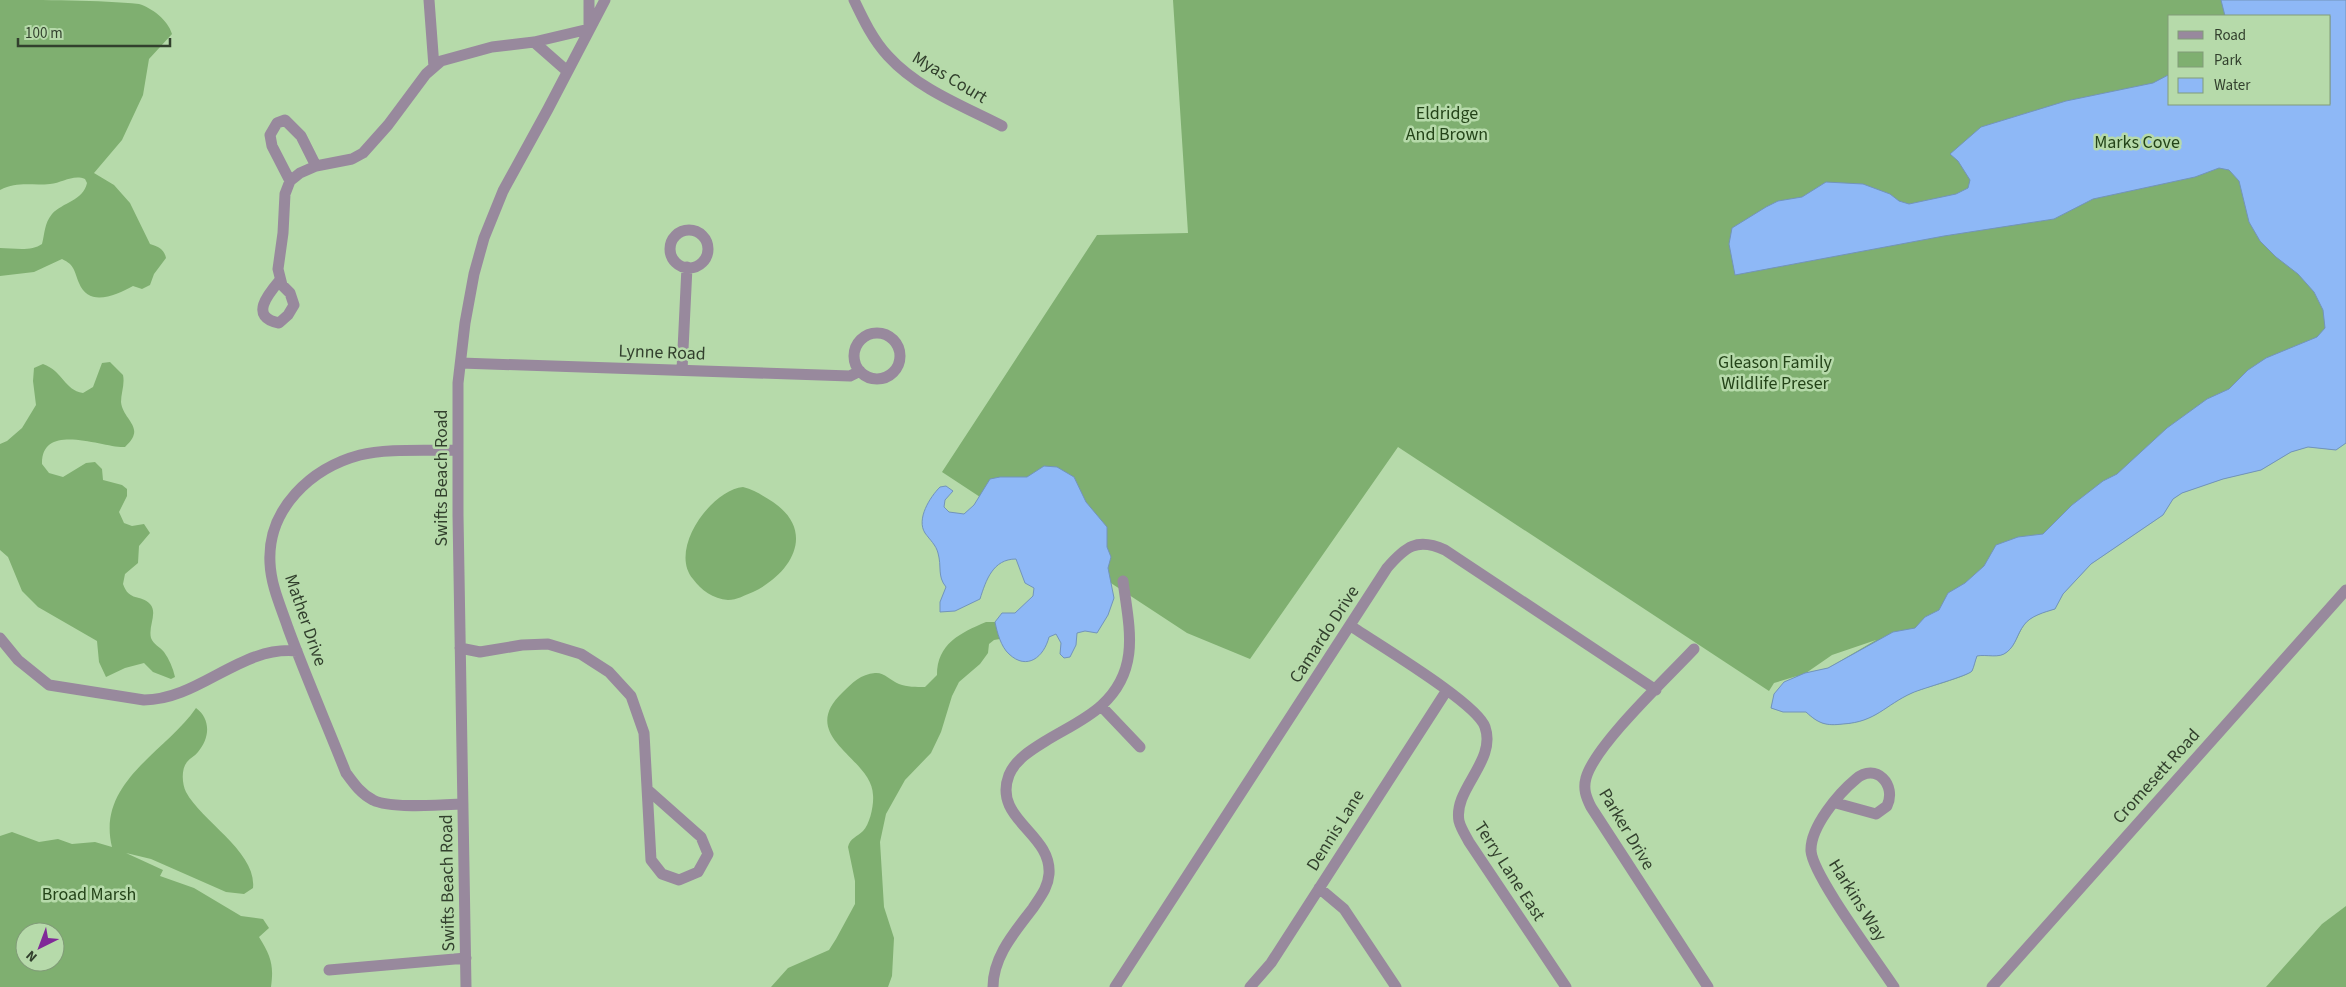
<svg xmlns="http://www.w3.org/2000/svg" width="2346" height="987" viewBox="0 0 2346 987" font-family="'Source Sans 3',sans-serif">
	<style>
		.green { fill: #7faf70; fill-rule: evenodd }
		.water { fill: #8eb8f6; stroke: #7294ba }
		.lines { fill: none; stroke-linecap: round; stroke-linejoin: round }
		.minor { stroke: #98899d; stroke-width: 11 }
		.labels { text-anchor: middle; stroke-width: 5; stroke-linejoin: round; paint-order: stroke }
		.street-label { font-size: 18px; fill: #32402d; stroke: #b6daaa }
		.park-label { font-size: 18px; fill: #244419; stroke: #b6daaa }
	</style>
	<rect width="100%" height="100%" fill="#b6daaa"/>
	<!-- green -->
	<path class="green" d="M0 0C40 0 102 0 139 4 152 8 168 20 172 34L149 59 143 95 122 140 94 173 114 185 130 203 150 244C159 247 164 249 166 258L154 274 150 285 142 289 133 286C116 295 89 308 79 283 74 271 75 265 62 259L34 272 0 276V248C13 248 31 252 42 244 45 233 44 224 52 214 63 202 83 201 87 183L85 179C73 174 62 183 50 184 31 186 18 181 0 190Z
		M1173 0H2346V443L2336 450 2308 447 2291 452 2261 470 2223 479 2182 493 2173 499 2163 515 2091 564 2063 594 2055 609C2045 612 2030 616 2024 625 2018 634 2016 645 2007 652 1999 659 1987 654 1977 656 1975 661 1974 667 1972 671 1968 677 1923 688 1912 693 1885 705 1876 722 1843 724 1826 726 1819 724 1806 712H1783L1771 708C1775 688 1780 686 1797 676L1774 683 1769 691 1398 447 1250 659 1187 633 942 472 1097 235 1188 233ZM2170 16H2330V104H2170ZM1876 640 1828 668 1806 673 1832 655Z
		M110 362 123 375C125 384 121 393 121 402 123 421 147 427 125 447 106 449 41 420 42 464L49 473 63 477 86 463 95 462 102 469 103 480 122 485 127 489V496L119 512 124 523 132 526 144 524 150 533 139 546 138 563 125 574 123 584C129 602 141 594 150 604 158 613 148 626 151 638 153 644 160 647 164 652 169 659 173 668 175 677L171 679 153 672 144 663 125 668 106 677 99 662 97 641 38 607 22 591 8 557 0 550V444L7 441 22 428 36 405 33 381 34 368 43 364C63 371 64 390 83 393L93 387 102 363Z
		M743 487C755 490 763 496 773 502 817 532 791 574 753 592 745 595 737 600 728 600 713 599 701 590 693 579 668 550 711 490 743 487Z
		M986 622H995L1000 639 994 640 989 644 988 653 980 664 959 682 952 696 941 732 931 753 905 780 886 814 880 842 884 907 894 938 892 976 888 987H771L788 968 829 950 836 939 855 904V881L848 847C850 838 857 837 863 831 870 824 874 805 873 795 872 757 795 737 843 692 852 683 861 674 875 673 884 672 890 680 899 684 907 687 916 687 925 687L937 675C937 644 960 633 986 622Z
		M196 708C211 719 210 738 198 752 195 756 190 758 187 762 181 769 182 784 186 792 202 822 257 852 253 888L244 894 226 892 151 859 126 853 163 870 160 876 194 888 241 916 263 919 269 928 259 937C271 956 274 965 271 987H0V836L12 832 39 842 58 839 72 844 95 842 112 847C96 782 166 752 196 708ZM25 932H55V962H25Z
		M2346 906V987H2266L2322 924Z"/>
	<!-- water -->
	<path class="water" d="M2221 0H2346V443L2336 450 2308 447 2291 452 2261 470 2223 479 2182 493 2173 499 2163 515 2091 564 2063 594 2055 609C2045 612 2030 616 2024 625 2017 634 2016 645 2007 652 1999 659 1987 654 1977 656 1975 661 1974 667 1972 671 1968 676 1923 688 1912 693 1885 705 1876 722 1843 724 1826 726 1819 724 1806 712H1783L1771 708 1774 694 1784 682 1805 673 1828 668 1893 632 1915 628 1925 617 1939 610 1948 593 1965 583 1984 566 1996 545 2018 537 2043 534 2072 505 2103 481 2117 474 2167 428 2207 399 2229 389 2248 370 2266 358 2317 337 2325 328 2323 310 2314 292 2298 274 2276 257 2260 241 2249 222 2239 181 2229 170 2219 168 2195 177 2093 199 2054 219 1944 236 1735 275 1729 244 1732 228 1766 207 1778 201 1802 197 1826 182 1863 184 1890 194 1899 201 1909 204 1956 194 1968 188 1970 180 1958 161 1950 154 1981 127 2066 101 2153 83 2170 74V104H2330V16H2225Z
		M1044 466 1057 467 1074 477 1086 502 1107 527V547L1111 557 1108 568 1114 598 1108 615 1097 633 1085 631 1077 633 1076 645 1070 657 1064 658 1060 654 1061 643 1056 634 1049 637C1044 657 1027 671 1009 654 1001 647 997 632 995 622L1002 613H1015L1033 596 1034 588 1025 583 1016 559C993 559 986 580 980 599L955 611 940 612V602L946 587C937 576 942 567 938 553 936 545 930 540 925 533 916 519 930 497 940 487L946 486 953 491 945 500 944 507 949 512 964 514 974 505 990 479 1000 477H1027Z"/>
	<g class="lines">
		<!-- minor -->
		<path class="minor" d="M429 0 434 67
			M854 0C863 19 873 40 888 56 918 89 963 106 1002 126
			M534 42 567 71
			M290 181 300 173 316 166
			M670 249a19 19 0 1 1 38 0a19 19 0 1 1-38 0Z
			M280 280C269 293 248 317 279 323L288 315 294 305 290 293 282 285 278 269 283 233 285 194 290 181 272 146 270 135 277 123 285 120 301 136 316 166 352 159 363 153 388 125 426 74 441 61 492 47 534 42 589 29V0
			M854 356a23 23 0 1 1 46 0a23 23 0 1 1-46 0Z
			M461 363 850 376 860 371
			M682 370 687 267
			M458 450C430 451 386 448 360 455 311 468 267 509 270 563 271 586 281 607 288 628 306 677 327 725 346 773 354 784 361 794 373 800 390 809 443 805 463 804
			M1351 626C1377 644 1477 703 1485 727 1497 761 1453 789 1459 821 1461 829 1466 836 1469 842L1566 987
			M0 638 18 660 49 685 144 700C199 700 241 645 297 651
			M460 648 480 652 522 645 548 644 581 654 609 672 631 696 644 733 651 860 662 874 679 880 698 872 708 854 701 837 648 790
			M1694 649C1668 677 1595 745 1586 778 1583 789 1586 797 1591 807L1708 987
			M1101 706 1140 747
			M1836 803 1876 814 1887 806C1897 785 1876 762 1856 779 1839 793 1810 827 1811 851 1813 876 1877 961 1894 987
			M1319 888 1344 909 1396 987
			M329 970 466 958
			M466 987 458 515V383L465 323 474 274 484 238 503 191 548 109 605 0
			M993 987C993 956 1015 932 1033 908 1040 897 1048 888 1049 874 1052 833 992 819 1009 775 1015 760 1031 750 1044 742 1063 730 1086 720 1102 705 1141 669 1129 627 1123 581
			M1115 987 1387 568C1405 547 1417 537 1445 550L1656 690
			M1250 987 1271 963 1447 690
			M1992 987 2346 590"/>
	</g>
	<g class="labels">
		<!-- street labels -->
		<g class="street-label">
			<text transform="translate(950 77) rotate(31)" y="6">Myas Court</text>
			<text transform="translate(662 352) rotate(2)" y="6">Lynne Road</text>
			<text transform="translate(441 478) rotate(-90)" y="6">Swifts Beach Road</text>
			<text transform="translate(306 620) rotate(71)" y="6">Mather Drive</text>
			<text transform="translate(1324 634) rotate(-57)" y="6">Camardo Drive</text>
			<text transform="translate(2156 776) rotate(-48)" y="6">Cromesett Road</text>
			<text transform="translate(1627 829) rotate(59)" y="6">Parker Drive</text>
			<text transform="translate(1335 830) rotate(-58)" y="6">Dennis Lane</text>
			<text transform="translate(1510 871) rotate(57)" y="6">Terry Lane East</text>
			<text transform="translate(447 883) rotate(-91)" y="6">Swifts Beach Road</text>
			<text transform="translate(1858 900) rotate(58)" y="6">Harkins Way</text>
		</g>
		<!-- park labels -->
		<g class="park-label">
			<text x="1447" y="119">Eldridge<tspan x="1447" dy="21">And Brown</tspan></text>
			<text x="2137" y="148">Marks Cove</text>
			<text x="1775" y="368">Gleason Family<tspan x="1775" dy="21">Wildlife Preser</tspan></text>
			<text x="89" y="900">Broad Marsh</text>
		</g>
	</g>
	<!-- legend -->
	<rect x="2168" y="15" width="162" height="90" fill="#b6daaa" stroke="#819c78"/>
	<rect x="2178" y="31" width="25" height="8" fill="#98899d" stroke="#819c78"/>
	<text x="2214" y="40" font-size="15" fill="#32402d">Road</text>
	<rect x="2178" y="52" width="25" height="15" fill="#7faf70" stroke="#819c78"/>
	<text x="2214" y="65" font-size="15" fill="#32402d">Park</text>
	<rect x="2178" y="78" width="25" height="15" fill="#8eb8f6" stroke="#819c78"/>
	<text x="2214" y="90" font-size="15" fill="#32402d">Water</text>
	<!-- north arrow -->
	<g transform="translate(40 947) rotate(222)"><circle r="24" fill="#b6daaa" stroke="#819c78"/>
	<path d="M0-4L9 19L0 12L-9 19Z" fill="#802998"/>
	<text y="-8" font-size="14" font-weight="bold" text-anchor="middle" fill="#32402d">N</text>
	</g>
	<!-- scale -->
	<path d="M18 38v8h152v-8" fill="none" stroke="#32402d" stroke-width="2.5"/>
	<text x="25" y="38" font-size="15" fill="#32402d" stroke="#b6daaa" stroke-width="4" paint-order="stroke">100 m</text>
</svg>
